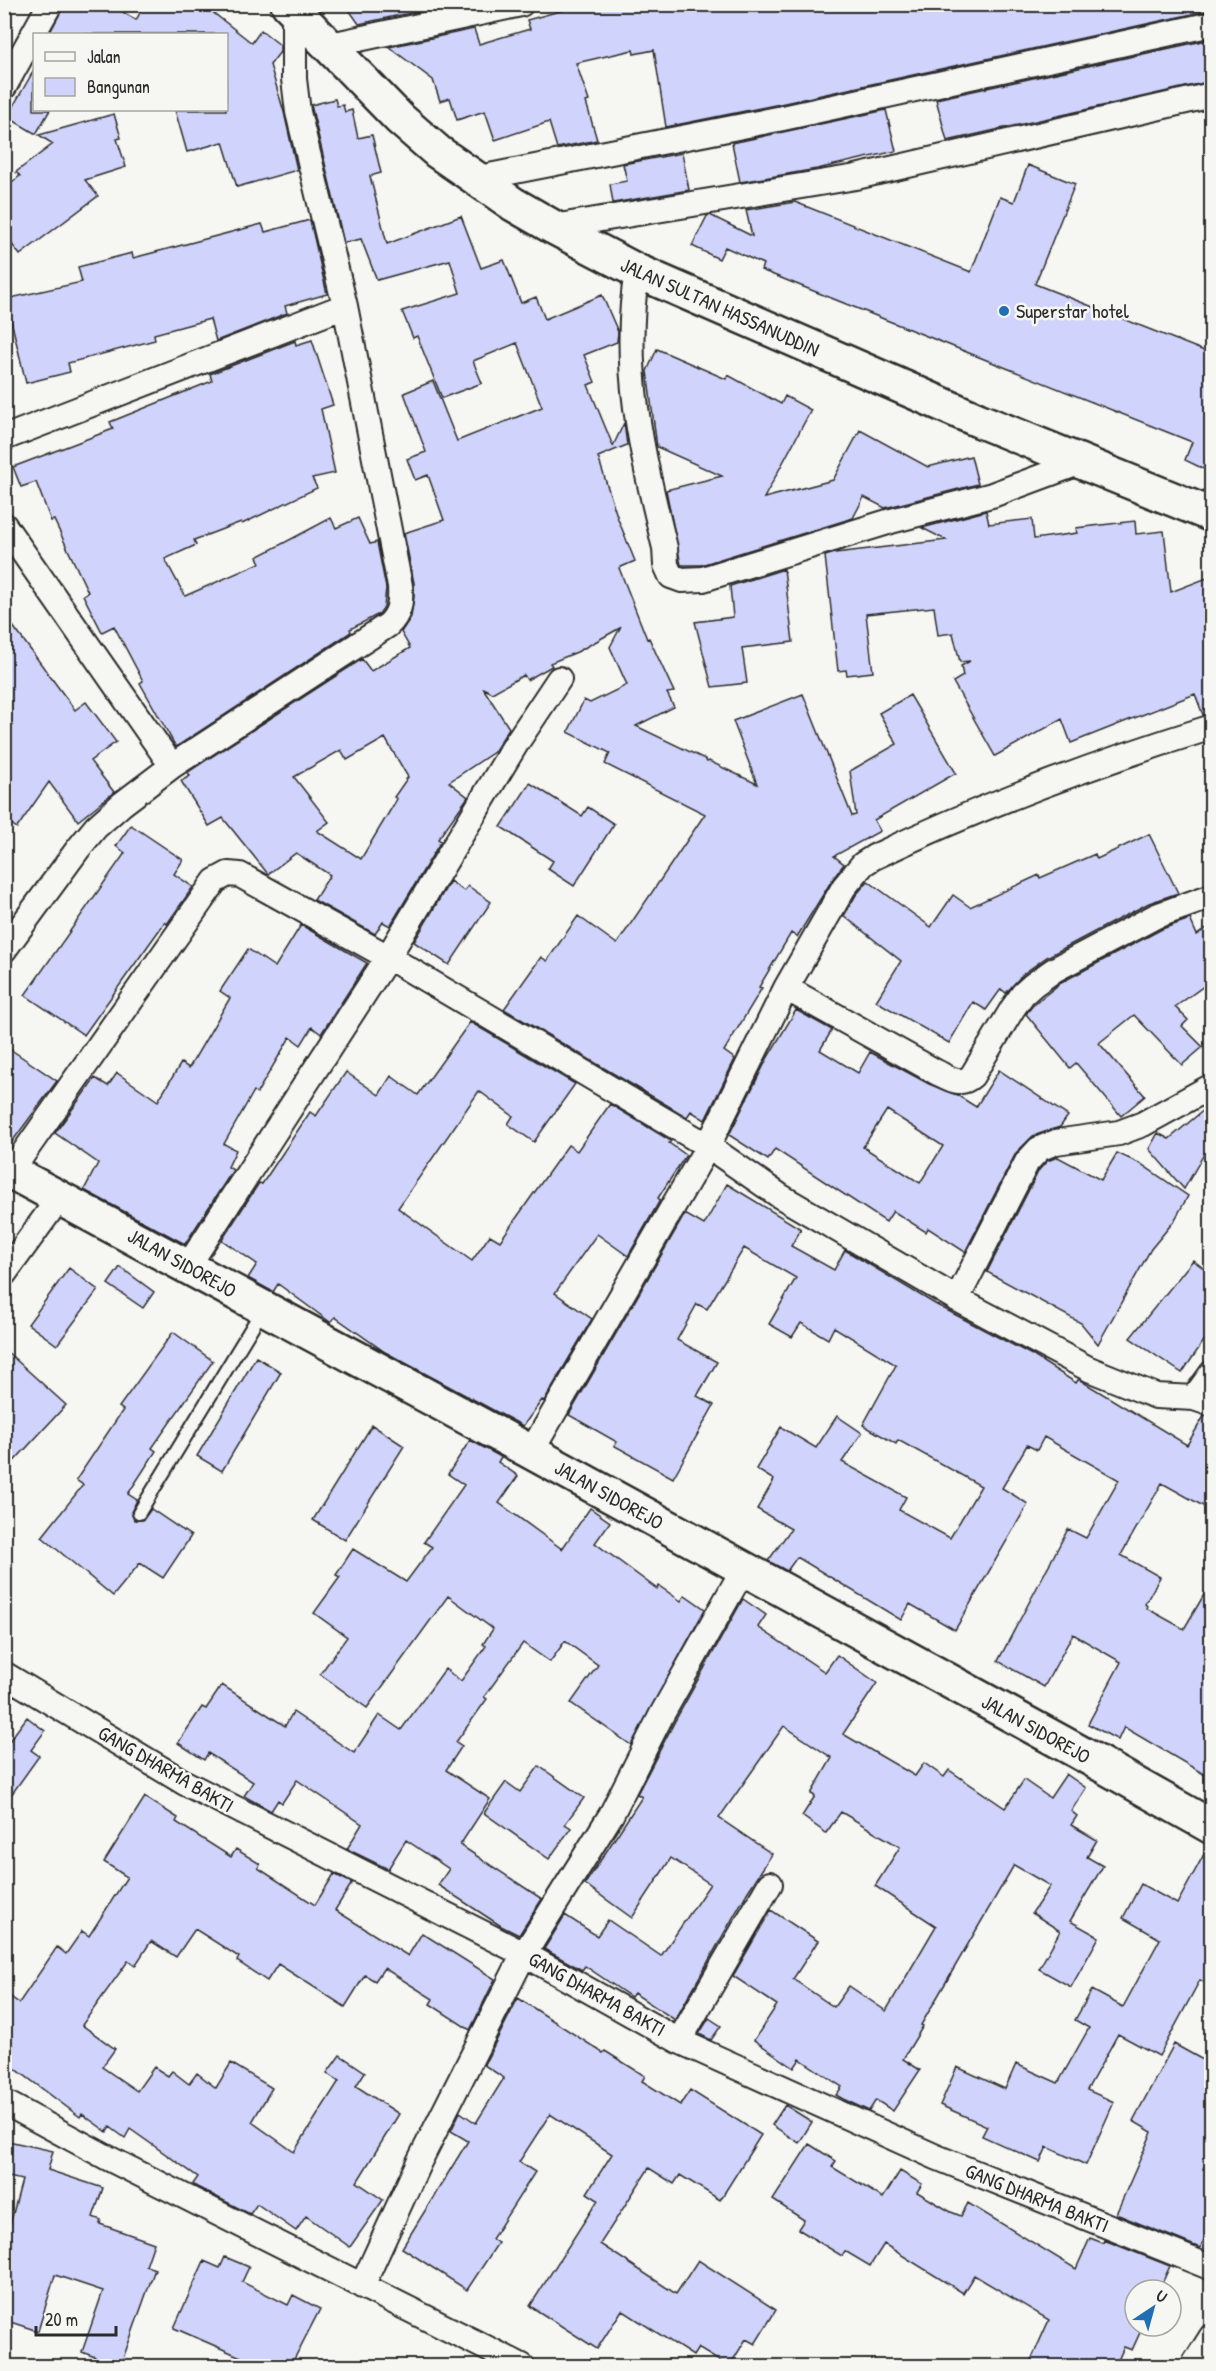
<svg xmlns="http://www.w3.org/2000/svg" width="1216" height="2371" viewBox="0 0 1216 2371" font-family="'Patrick Hand',sans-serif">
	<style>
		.building { fill: #d0d4fc; stroke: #2b2b2b; stroke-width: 1.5; fill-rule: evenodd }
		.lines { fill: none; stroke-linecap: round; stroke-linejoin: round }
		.lane-casing { stroke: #2b2b2b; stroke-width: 16 }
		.street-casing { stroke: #2b2b2b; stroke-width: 28 }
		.secondary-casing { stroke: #2b2b2b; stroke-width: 38 }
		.primary-casing { stroke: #2b2b2b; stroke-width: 38 }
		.lane { stroke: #f6f6f2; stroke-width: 12 }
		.street { stroke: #f6f6f2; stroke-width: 24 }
		.secondary { stroke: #f6f6f2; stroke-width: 33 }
		.primary { stroke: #f6f6f2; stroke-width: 33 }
		.poi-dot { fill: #1f6fb2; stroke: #f6f6f2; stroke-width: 2 }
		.labels { text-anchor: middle; stroke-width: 5; stroke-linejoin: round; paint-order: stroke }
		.street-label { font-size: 20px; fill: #2b2b2b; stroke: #f6f6f2 }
		.poi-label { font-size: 20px; fill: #2b2b2b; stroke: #f6f6f2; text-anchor: start }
	</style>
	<rect width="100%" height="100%" fill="#f6f6f2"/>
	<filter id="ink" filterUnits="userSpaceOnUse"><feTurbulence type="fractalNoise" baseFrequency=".0167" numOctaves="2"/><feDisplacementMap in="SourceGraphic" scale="12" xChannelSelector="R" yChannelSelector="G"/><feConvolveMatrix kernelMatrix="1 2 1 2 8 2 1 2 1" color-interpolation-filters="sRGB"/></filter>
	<g filter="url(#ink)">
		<!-- building -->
		<path class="building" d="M65 4H110L136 20 145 4H202L252 43 261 30 280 45V52L270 65 284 112 297 170 237 187 223 142 187 152 175 110H226V34H49Z
			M345 4H451L359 24Z
			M570 4H1204L1206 11 780 104 666 127 654 50 634 54 633 50 576 63 589 101 586 102 597 140 557 148 549 122 495 140 485 111 457 120 450 98 440 101 433 80 389 47 474 29 479 44 530 29 527 20 571 8Z
			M1212 39V81L947 141 936 99Z
			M34 70V110H50L36 134 4 115V110H11Z
			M335 99 337 106 343 105 345 112 352 110 358 138 372 135 381 173 370 176 387 244 461 216 481 268 504 260 521 303 536 297 545 319 602 295 618 332 617 342 584 355 595 382 588 385 613 446 624 423 627 445 598 457 618 519 635 561 619 568 647 639 649 638 674 692 667 693 674 707 636 726 705 759 707 762 709 761 757 784 733 721 803 694 852 816 856 815 850 771 897 744 879 713 910 695 956 773 874 820 880 831 834 856 844 864 832 880 797 937 791 933 759 987 762 988 724 1051 735 1059 705 1120 691 1111 687 1117 504 1009 541 957 547 961 578 916 617 944 705 814 605 764 610 753 568 732 584 700 590 703 627 685 610 647 620 628 577 652 550 663 552 666 527 680 524 675 492 693 483 688 509 728 494 752 449 782 468 797 438 839 441 841 390 926 383 922 375 934 314 900 330 875 296 853 268 874 223 818 209 826 181 781 190 776 188 772 362 659 371 671 410 648 401 632 411 617 414 597V583L404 533 444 520 428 475 415 480 407 459 426 452 404 393 433 381 457 441 542 407 517 343 473 361 482 383 442 398 417 336 413 338 402 311 460 293 450 260 377 280 361 239 344 243 311 105ZM385 738 408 777 394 797 397 799 361 859 317 831 329 822 294 777 341 750 347 760Z
			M886 110 896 151 817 169 740 182 732 143Z
			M114 114 121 138 117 139 126 167 85 180 98 196 20 255 4 234V188L20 176 16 172 53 144 39 135Z
			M682 153 689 190 613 203 610 184 627 181 623 164Z
			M1028 165 1075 184 1035 284 1212 354V473L1185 460 1192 442 761 270 763 264 725 247 719 259 692 246 707 216 710 215 752 236 746 210 795 202 971 272 1000 197 1014 202Z
			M310 220 327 294 285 306 287 313 216 341 210 319 154 334 155 340 68 363 70 372 26 383 6 299 82 282 78 267 132 253 133 258 262 224 265 232Z
			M312 340 333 405 321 409 335 473 312 478 317 488 242 524 241 522 194 540 196 545 165 559 185 596 260 563 257 557 331 518 336 528 358 518 370 544 377 542 386 588 384 607 379 614 350 629 351 632 176 747 140 683 143 681 114 626 102 632 83 595 88 592 54 520 51 521 36 482 21 487 13 467 113 429 110 422 212 381 210 374 295 341 296 345Z
			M657 349 726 379 728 375 781 404 785 396 811 410 764 498 833 480 860 430 928 467 971 456 978 484 885 508 864 497 853 518 701 565H681L666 490 722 476 657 447 647 371Z
			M986 511 989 524 1032 519 1034 539 1077 533 1076 528 1135 521 1136 534 1164 531 1171 592 1212 576V713L1203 715 1195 694 1071 743 1062 719 995 756 953 682 963 676 961 666 970 661 960 662 953 633 938 635 934 607 866 614 873 672 847 675 846 670 838 671 825 556 835 553 946 540 922 528Z
			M784 569 793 642 742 648 747 683 712 687 695 622 733 617 730 586Z
			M4 614 75 710 86 702 116 742 90 761 114 792 78 821 49 782 17 828 4 819Z
			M530 783 582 816 588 807 614 824 574 886 548 869 553 861 501 827Z
			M131 825 183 860 174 874 193 887 167 924 165 922 84 1035 25 995 125 853 116 846Z
			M1149 834 1178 893 1149 903 1047 957 1023 974 1006 993 1001 989 986 1010 973 1002 949 1043 876 1001 901 961 844 916 856 895 868 881 931 927 953 895 970 907 1039 875 1040 878 1095 854 1097 859Z
			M450 881 464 891 468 886 491 902 449 965 414 942Z
			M1190 919 1197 935 1212 924V980L1175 1007 1188 1020 1182 1026 1203 1047 1182 1065 1134 1015 1099 1043 1145 1096 1121 1116 1076 1063 1070 1068 1026 1014 1034 1004 1062 982 1162 929Z
			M301 925 367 963 321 1034 312 1027 301 1045 290 1037 257 1093 254 1091 224 1144 236 1150 228 1167 233 1170 185 1244 84 1190 98 1163 55 1133 95 1078 108 1086 117 1073 158 1101 181 1063 189 1068 230 998 220 991 248 949 275 967Z
			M796 1010 832 1030 820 1050 858 1073 870 1052 929 1084 957 1095 976 1107 999 1070 1068 1116 1060 1127 1033 1136 1016 1153 965 1252 928 1228 926 1232 893 1211 886 1222 775 1149 768 1160 729 1135 768 1057ZM887 1110 943 1146 920 1183 863 1147Z
			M470 1022 575 1084 534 1142 508 1124 513 1116 479 1091 398 1208 472 1261 490 1235 500 1241 568 1145 577 1151 610 1104 671 1141 669 1143 686 1155 658 1198 660 1200 628 1256 597 1234 555 1293 592 1319 544 1401 542 1400 523 1426 385 1352 335 1317 330 1322 278 1284 273 1292 248 1278 257 1264 222 1240 259 1183 262 1184 310 1112 316 1116 346 1072 379 1095 391 1076 418 1095Z
			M4 1045 57 1081 6 1150 4 1149Z
			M1212 1103V1140L1184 1189 1149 1149 1158 1133 1169 1139Z
			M1117 1153 1141 1164 1188 1196 1174 1221 1151 1249 1098 1344 1081 1323 987 1272 1039 1170 1047 1161 1058 1157 1101 1180Z
			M727 1184 801 1229 791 1246 834 1270 845 1250 935 1304 1032 1355 1076 1383 1078 1380H1080L1187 1445 1204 1416 1212 1418V1511L1162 1483 1121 1555 1160 1577 1145 1604 1147 1606 1146 1608 1184 1629 1212 1581V1779L1124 1727 1118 1740 1088 1724 1121 1662 1073 1634 1044 1687 998 1661 1068 1529 1086 1538 1119 1480 1044 1437 1037 1450 1027 1445 1002 1488 1028 1504 955 1630 910 1604 901 1620 797 1557 787 1571 768 1561 791 1529 757 1509 774 1480 756 1469 781 1427 816 1448 837 1416 862 1433 842 1462 906 1497 899 1510 950 1538 981 1486 898 1440 896 1444 863 1425 896 1365 834 1327 828 1339 801 1323 792 1337 769 1324 796 1278 744 1248 707 1309 697 1304 677 1340 717 1362 697 1396 714 1405 673 1478 615 1446 617 1442 569 1415 685 1214 704 1225Z
			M1193 1260 1212 1275V1329L1182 1373 1130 1338Z
			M120 1267 154 1292 143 1308 108 1284Z
			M69 1268 98 1290 57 1345 28 1324Z
			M173 1332 213 1361 152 1448 156 1451 128 1494 137 1500 131 1512 134 1520H143L151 1509 191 1536 163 1578 140 1563 113 1596 42 1537 83 1485 76 1480 123 1410 119 1407Z
			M4 1349 66 1405 4 1472Z
			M256 1357 281 1372 222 1471 197 1456Z
			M372 1425 404 1446 345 1540 313 1520Z
			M470 1440 501 1457 498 1462 518 1476 499 1503 562 1549 590 1508 610 1522 595 1543 657 1589 659 1586 681 1601 685 1595 705 1609 631 1745 571 1703 598 1665 565 1641 550 1662 523 1643 484 1697 487 1699 456 1742 462 1746 446 1770 490 1799 460 1845 542 1899 519 1935 501 1926 438 1885 449 1869 406 1840 388 1869 347 1849 362 1824 297 1780 282 1803 278 1800 271 1811 244 1796 253 1782 208 1753 204 1760 178 1743 202 1707 206 1709 222 1685 285 1726 293 1712 354 1753 379 1715 401 1730 445 1669 461 1681 486 1646 483 1644 493 1629 448 1596 367 1708 320 1674 347 1637 314 1613 340 1577 336 1575 353 1549 406 1582 432 1547 424 1542 464 1485 448 1474Z
			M743 1599 766 1615 758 1627 825 1672 837 1655 877 1683 843 1734 915 1776 924 1763 944 1777 949 1770 1005 1808 1024 1780 1050 1798 1066 1774 1086 1788 1071 1811 1077 1816 1071 1825 1097 1840 1087 1857 1103 1866 1070 1921 1099 1937 1071 1987 1039 1969 1060 1931 1032 1913 1050 1886 1014 1865 921 2025 923 2026 903 2059 920 2070 893 2111 876 2100 869 2111 843 2099 836 2095 842 2087 800 2059 794 2068 754 2040 777 2005 733 1976 771 1910 818 1941 793 1979 834 2007 849 1986 886 2011 936 1926 875 1886 900 1847 841 1812 826 1833 802 1816 815 1796 811 1794 832 1758 784 1726 719 1818 772 1854 747 1893 675 2020 634 1993 631 1997 585 1966 582 1970 544 1949 565 1915 597 1936 608 1920 661 1956 710 1884 671 1858 632 1918 585 1884 642 1797 637 1794 675 1721Z
			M27 1717 45 1731 31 1750 39 1756 4 1805V1748Z
			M539 1766 584 1798 565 1824 571 1828 549 1859 484 1813 506 1782 520 1792Z
			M145 1797 178 1818 176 1822 231 1857 236 1849 260 1864 258 1868 315 1905 334 1874 352 1883 335 1910 408 1956 422 1933 495 1979 470 2030 430 2004 433 1999 384 1968 375 1981 365 1975 345 2007 278 1964 267 1981 237 1961 239 1957 195 1929 176 1957 151 1941 135 1966 128 1961 82 2025 115 2049 102 2067 137 2091 154 2067 168 2076 172 2071 189 2084 197 2073 216 2088 231 2063 272 2088 252 2122 294 2152 339 2081 327 2073 340 2055 365 2072 356 2086 399 2114 357 2182 383 2200 350 2247 306 2216 296 2231 257 2204 250 2214 197 2187 193 2184 198 2177 130 2129 125 2138 110 2127 107 2132 82 2114 80 2117 4 2060V1992L19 2003 57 1947 66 1954 82 1931 89 1936 127 1877 104 1862Z
			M1209 1845 1212 1846V1986L1200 1980 1159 2056 1118 2034 1087 2090 1114 2102 1086 2165 1047 2147 1040 2162 982 2136 987 2126 940 2105 957 2067 1005 2089 1016 2064 1058 2083 1089 2028 1075 2020 1092 1990 1123 2007 1160 1939 1123 1918 1141 1884 1177 1904Z
			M518 1998 603 2053 605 2051 645 2076 642 2081 680 2105 690 2090 761 2135 720 2200 680 2175 674 2184 649 2168 600 2244 676 2294 698 2260 776 2310 755 2344 746 2339 729 2367 698 2348 693 2356 622 2310 597 2349 530 2306 598 2200 587 2193 612 2154 550 2114 519 2162 535 2172 492 2239 498 2243 467 2290 402 2248 468 2141 451 2131 460 2112 476 2123 504 2078 484 2065Z
			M709 2018 721 2026 711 2040 699 2034Z
			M1174 2044 1212 2065V2154L1203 2169 1212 2173V2223L1200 2248 1116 2214 1152 2132 1133 2121Z
			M785 2105 812 2122 799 2143 772 2125Z
			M4 2140 53 2151 48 2170 103 2188 93 2217 101 2220 100 2224 154 2243 146 2266 155 2269 120 2367H93L95 2357 82 2352 103 2291 55 2275 38 2331 4 2320V2247L22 2180 4 2176Z
			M809 2144 836 2161 832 2167 883 2198 900 2171 922 2184 917 2192 951 2212 961 2216 968 2203 1076 2269 1090 2238 1103 2243 1104 2240 1170 2266 1159 2290H1135V2326H1143L1132 2350 1124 2347 1115 2367H1028L1049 2320 974 2275 963 2293 884 2244 870 2266 845 2251 842 2256 819 2242 798 2229 804 2220 773 2200Z
			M225 2257 249 2267 242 2282 288 2305 293 2295 320 2309 290 2367H264L174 2328 204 2261 220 2268Z"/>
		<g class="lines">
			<defs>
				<path id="lane" d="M139 1513 263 1309"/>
				<path id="street" d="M326 46 521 4
					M4 87 50 4
					M474 179 783 118 1212 24
					M553 227 856 177 1212 95
					M637 271C621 369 642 453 665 548L666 565 671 576 682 580 703 579 891 521 992 495 1081 462
					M4 438 345 306
					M4 525 172 766
					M4 950 78 849 96 827 122 804 172 766 388 625C400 614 401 602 400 586L345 306 298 112 294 79V12
					M786 988 936 1072C949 1078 960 1087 972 1076L1013 1008 1023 994 1033 985 1054 970 1156 916 1212 896
					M11 1171 215 881 228 874 240 875 388 957 708 1146 780 1196 957 1299 1089 1369 1156 1396 1194 1398 1212 1404
					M188 1266 388 957 517 742 559 679
					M4 1274 60 1197
					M957 1299 1027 1162 1039 1149 1056 1142 1119 1133 1143 1124 1212 1086
					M1194 1398 1212 1373
					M531 1452 708 1146 786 988 844 887 863 864 874 857C983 805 1096 763 1212 727
					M4 1674 185 1783 524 1954 679 2041 936 2157 1212 2268
					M679 2041 770 1884
					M4 2102 106 2157 522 2366
					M362 2286 419 2162 524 1954 611 1815 662 1714 743 1570
					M1193 2366 1212 2336"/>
				<path id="secondary" d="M4 1168 531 1452 1077 1751 1212 1827"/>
				<path id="primary" d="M288 4 400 119 438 152 513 204 553 227 637 271 978 420 1212 515"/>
			</defs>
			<!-- lane casing -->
			<use href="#lane" class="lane-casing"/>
			<!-- street casing -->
			<use href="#street" class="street-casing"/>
			<!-- secondary casing -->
			<use href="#secondary" class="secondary-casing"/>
			<!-- primary casing -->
			<use href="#primary" class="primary-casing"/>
			<!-- lane -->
			<use href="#lane" class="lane"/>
			<!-- street -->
			<use href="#street" class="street"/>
			<!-- secondary -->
			<use href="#secondary" class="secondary"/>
			<!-- primary -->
			<use href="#primary" class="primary"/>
		</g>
	</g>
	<!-- markers -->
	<circle class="poi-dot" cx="1004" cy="311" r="6"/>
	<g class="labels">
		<!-- street labels -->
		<g class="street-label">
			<text transform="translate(720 307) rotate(24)" y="7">JALAN SULTAN HASSANUDDIN</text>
			<text transform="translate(182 1263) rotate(29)" y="7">JALAN SIDOREJO</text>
			<text transform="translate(609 1495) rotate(29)" y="7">JALAN SIDOREJO</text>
			<text transform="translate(1036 1729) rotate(29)" y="7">JALAN SIDOREJO</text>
			<text transform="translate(166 1769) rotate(30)" y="7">GANG DHARMA BAKTI</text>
			<text transform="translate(597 1994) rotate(29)" y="7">GANG DHARMA BAKTI</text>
			<text transform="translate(1037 2198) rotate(22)" y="7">GANG DHARMA BAKTI</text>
		</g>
		<!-- poi labels -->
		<g class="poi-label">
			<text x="1016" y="318">Superstar hotel</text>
		</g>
	</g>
	<!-- margin -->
	<rect width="1216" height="2371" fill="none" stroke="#f6f6f2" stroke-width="24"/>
	<rect x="12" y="12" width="1192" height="2347" fill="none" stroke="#2b2b2b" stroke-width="2" filter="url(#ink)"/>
	<!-- legend -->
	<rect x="33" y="33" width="195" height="78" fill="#f6f6f2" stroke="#a5a5a2" stroke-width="1.5"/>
	<rect x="45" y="52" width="30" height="9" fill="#f6f6f2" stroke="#a5a5a2" stroke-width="1.5"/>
	<text x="87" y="63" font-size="18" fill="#2b2b2b">Jalan</text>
	<rect x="45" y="78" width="30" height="18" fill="#d0d4fc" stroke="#a5a5a2" stroke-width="1.5"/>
	<text x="87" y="93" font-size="18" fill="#2b2b2b">Bangunan</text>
	<!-- north arrow -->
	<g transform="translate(1153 2308) rotate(36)"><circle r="28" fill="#f6f6f2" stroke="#a5a5a2" stroke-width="1.5"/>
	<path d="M0-4.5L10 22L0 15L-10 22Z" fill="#1f6fb2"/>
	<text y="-9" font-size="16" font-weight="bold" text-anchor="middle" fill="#2b2b2b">U</text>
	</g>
	<!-- scale -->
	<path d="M36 2326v9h80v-9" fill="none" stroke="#2b2b2b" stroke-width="3"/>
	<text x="45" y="2326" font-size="18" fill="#2b2b2b" stroke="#f6f6f2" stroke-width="4.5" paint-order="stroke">20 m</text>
</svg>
